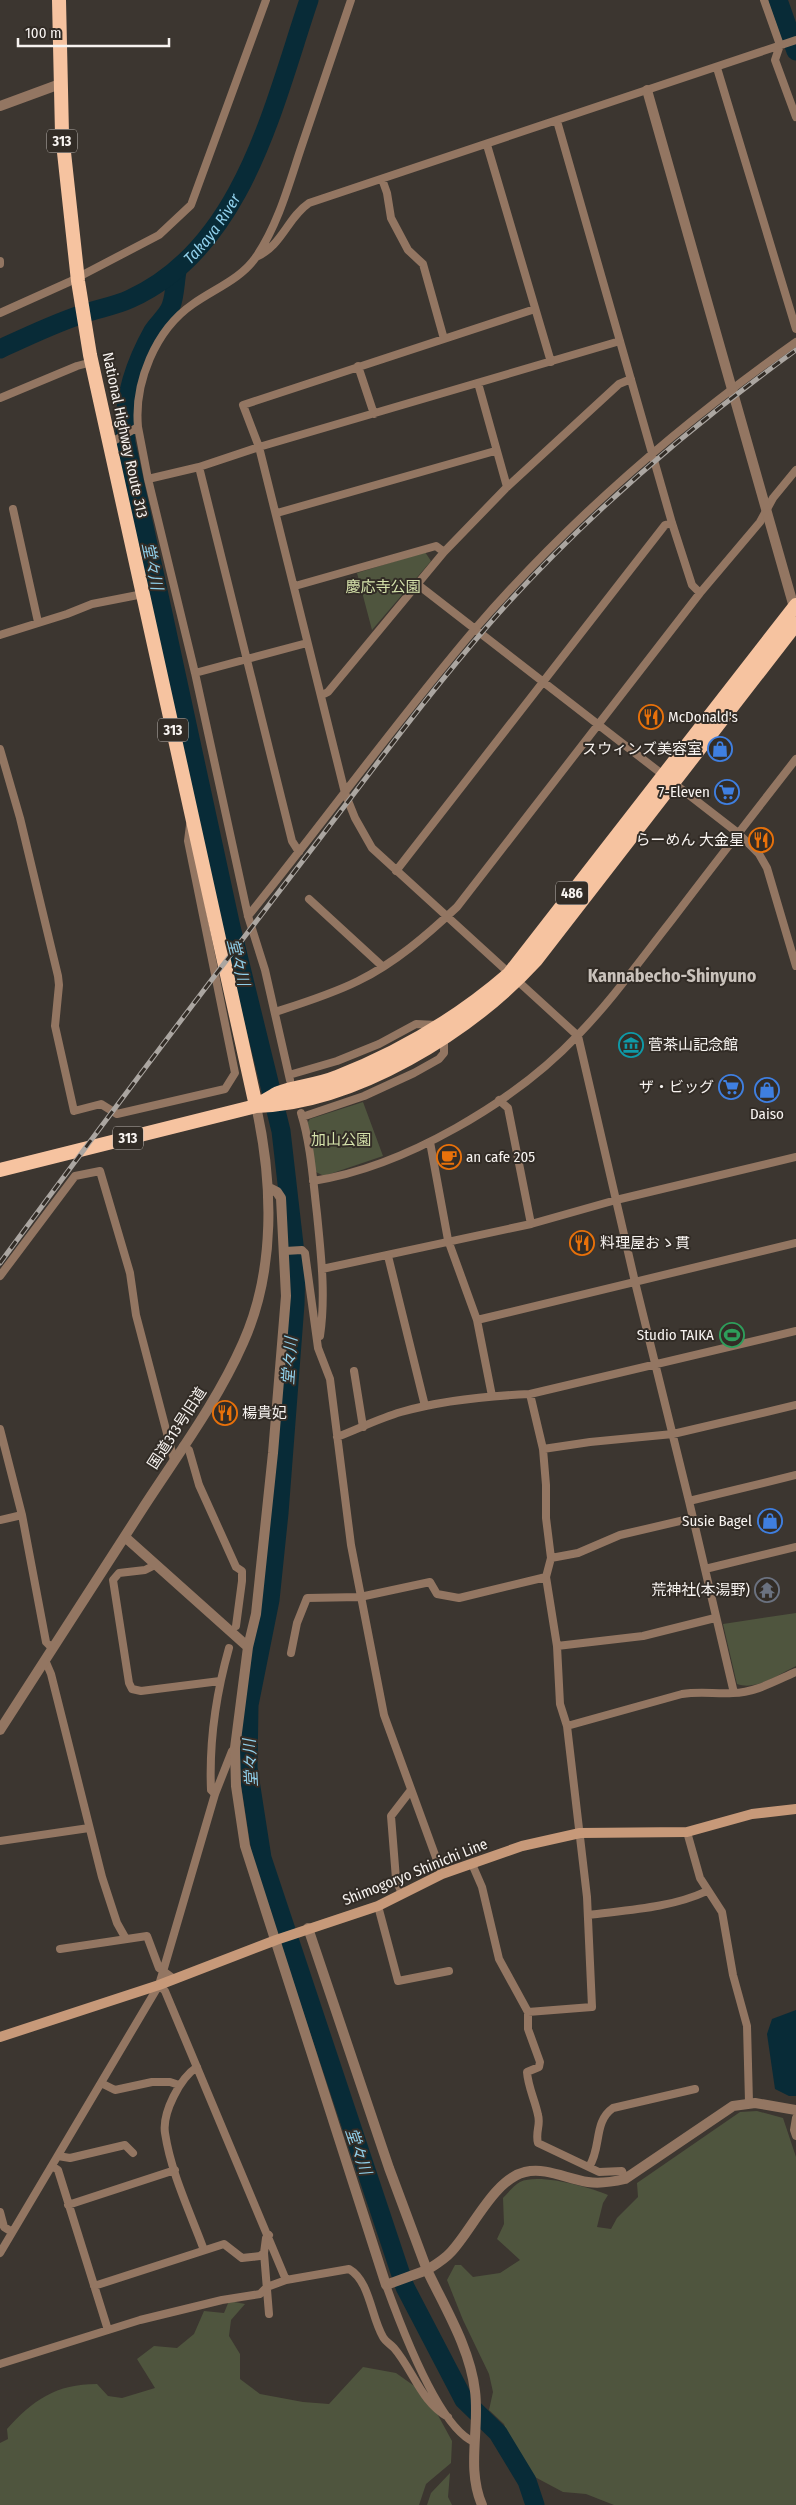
<svg xmlns="http://www.w3.org/2000/svg" width="796" height="2505" viewBox="0 0 796 2505" font-family="'Fira Sans Condensed','Noto Sans JP',sans-serif">
	<style>
		.green { fill: #4f553e }
		.water { fill: #082b37 }
		.lines { fill: none; stroke-linecap: round; stroke-linejoin: round }
		.river { stroke: #082b37; stroke-width: 19 }
		.minor { stroke: #937662; stroke-width: 8 }
		.tertiary { stroke: #937662; stroke-width: 10 }
		.secondary { stroke: #c79979; stroke-width: 10 }
		.trunk { stroke: #f6c3a0; stroke-width: 14 }
		.rail-casing { stroke: #aba6a1; stroke-width: 5 }
		.rail { stroke: #322c26; stroke-width: 3; stroke-dasharray: 9; stroke-linecap: butt }
		.labels { text-anchor: middle; stroke-width: 4; stroke-linejoin: round; paint-order: stroke }
		.shield { fill: #322c26; stroke: #bcb7b3; stroke-width: 1 }
		.shield-label { font-size: 14px; font-weight: bold; fill: #f7f3f0 }
		.street-label { font-size: 15px; fill: #f7f3f0; stroke: #322c26 }
		.park-label { font-size: 15px; fill: #d5e2ab; stroke: #322c26 }
		.poi-label { font-size: 15px; fill: #f7f3f0; stroke: #322c26; text-anchor: end }
		.water-label { font-size: 16px; font-style: italic; fill: #90cfea; stroke: #322c26 }
		.quarter-label { font-size: 18px; font-weight: bold; fill: #c9c2bb; stroke: #322c26 }
	</style>
	<rect width="100%" height="100%" fill="#3c3630"/>
	<!-- green -->
	<path class="green" d="M425 552 431 561 372 630 357 573Z
		M363 1102 383 1156 324 1176 314 1171 306 1125 310 1119Z
		M796 1613V1666C779 1674 757 1691 737 1684L723 1624Z
		M757 2111 783 2118 796 2157V2505H614L586 2494 563 2492 518 2468 504 2424 489 2410 493 2392 489 2374 463 2320 447 2280 455 2265H461L473 2277 500 2273 520 2260 497 2239 504 2224 503 2198C508 2193 514 2185 520 2182 539 2173 589 2187 608 2195L603 2203 597 2227 611 2229 617 2218 638 2197 637 2183 740 2112Z
		M229 2301 245 2304 231 2320 229 2336 240 2354V2379L260 2394 303 2402 329 2404 363 2367 396 2373 427 2395 452 2441 451 2463 426 2484 419 2505H0V2443L8 2439 7 2429C33 2400 56 2384 97 2384L108 2396 122 2398 155 2388 137 2359 154 2346 177 2348 194 2334 204 2311 224 2313Z
		M450 2473 448 2497 452 2505H427L431 2493Z"/>
	<!-- water -->
	<path class="water" d="M796 2010V2096H789L775 2089 767 2034 772 2019Z"/>
	<g class="lines">
		<!-- river -->
		<g class="river">
			<path d="M778 0 796 51"/>
			<path d="M177 271C175 282 175 296 171 306 168 315 158 323 153 331 134 365 121 403 126 443L231 927 281 1131 296 1262 295 1304 279 1513 270 1600 249 1705 248 1768 262 1858 405 2287 464 2400 498 2433 527 2481 535 2505"/>
			<path id="s1" d="M0 349C26 337 53 324 80 315 96 309 115 306 130 299 243 248 273 106 309 0"/>
		</g>
		<!-- minor -->
		<path class="minor" d="M764 0 780 45 775 60 796 117
			M717 68 796 329
			M557 121 672 523 692 585 700 593
			M487 145 551 362
			M382 179 387 193 391 218 408 250 423 264 444 339
			M256 257C282 246 287 218 309 203L796 40
			M0 261V264
			M535 309 243 405 259 447 345 793 355 818 372 848 578 1036 635 1282 689 1501 796 1475
			M0 313 69 282 159 235 191 205 266 0
			M358 366 374 414
			M478 383 507 487
			M0 398 77 366 92 362
			M138 427 148 479 195 673 248 916 265 970 290 1080
			M110 443 138 427C134 383 155 330 193 304 214 289 241 279 256 257 278 225 289 184 301 148 318 99 334 49 351 0
			M199 467 292 841 299 852
			M148 479 199 467 259 447 620 341
			M13 509 38 622
			M277 513 495 451
			M417 584 738 833 759 854 767 868 796 966
			M295 586 436 546 444 552
			M0 635 67 614 92 604 143 594
			M195 673 307 643
			M322 695 328 692 444 552 507 487 619 384 631 379
			M0 749 20 818 58 976 59 985 55 1026 74 1111 101 1104 117 1114 225 1089 235 1073 188 841 190 825
			M396 871 665 525 672 523
			M309 899 382 966
			M248 916C324 822 395 723 474 630 568 521 679 425 796 342
			M275 1012C303 1003 332 994 358 981 395 963 427 935 457 907L700 593 760 522 773 498 796 470
			M289 1075 337 1061 379 1044 416 1024 437 1025
			M499 1100 508 1108 531 1224
			M301 1113C311 1145 313 1181 317 1214 321 1255 326 1295 320 1336
			M302 1117 364 1096 414 1073 439 1059 444 1053V1038
			M430 1142 448 1240 477 1320 492 1396
			M313 1181C404 1167 515 1102 578 1035 612 1000 641 959 671 921 712 867 754 813 796 759
			M285 1251 302 1250 305 1253 318 1348 330 1379 351 1545 384 1715 442 1874
			M388 1256 425 1406
			M322 1269 531 1224 616 1200 796 1157
			M0 1276 75 1176 100 1171 130 1273 136 1315 174 1460
			M477 1320 796 1243
			M354 1371 363 1427
			M0 1429 22 1515 46 1642 52 1648
			M337 1437C358 1429 380 1418 401 1412 443 1400 487 1396 530 1394L796 1331
			M183 1446 189 1450 199 1485 236 1567 242 1571V1581L236 1626
			M543 1449 590 1442 673 1434 796 1405
			M689 1501 734 1693
			M0 1520 22 1515
			M551 1558 578 1553 620 1535 693 1518
			M155 1565 145 1570 119 1573 113 1580 129 1683 132 1689 141 1691 220 1681
			M705 1569 796 1547
			M557 1646 643 1636 715 1618
			M291 1653 297 1623 307 1598 360 1597 430 1582 437 1594 459 1598 546 1577
			M45 1660 51 1674 102 1877 117 1923 126 1939
			M567 1726 682 1694C700 1691 715 1694 733 1693 755 1693 777 1680 796 1672
			M215 1794 211 1790C209 1742 216 1694 229 1648
			M687 1832 700 1878 722 1912 733 1975 747 2026 749 2102
			M0 1841 89 1828
			M472 1864 482 1887 499 1959 528 2012 592 2007 587 1897 567 1726 560 1704 557 1646 546 1577 551 1558 546 1518V1485L543 1449 530 1394
			M402 1894 396 1879 391 1816 411 1790
			M378 1906 398 1981 449 1971
			M588 1915C627 1910 671 1908 707 1891
			M60 1949 147 1936 159 1968 174 1979
			M159 1985 165 1991 286 2280
			M528 2012V2029L540 2062 539 2067 527 2072C528 2087 535 2100 538 2115 541 2125 535 2132 538 2143L599 2172 622 2171 625 2179
			M197 2067C180 2078 162 2113 165 2133 171 2173 190 2212 204 2250
			M101 2083 115 2090 152 2082H170L179 2085
			M796 2118 794 2130 796 2136
			M58 2156 70 2158 125 2145 133 2153
			M52 2166 58 2170 108 2330
			M589 2167C602 2147 593 2122 613 2108L695 2089
			M68 2205 175 2170
			M0 2212 4 2227 12 2232
			M0 2253 159 1985 215 1794 232 1751 235 1748
			M264 2253 269 2314
			M386 2285C399 2321 438 2427 474 2442
			M94 2286 224 2244 242 2258 260 2256 264 2253 266 2238 269 2235
			M0 2364 140 2320 222 2300 260 2294 267 2287 286 2280 349 2269C370 2281 371 2317 383 2337 385 2341 390 2344 394 2348 413 2370 421 2402 448 2417"/>
		<!-- tertiary -->
		<path class="tertiary" d="M647 90 795 611
			M0 106 60 84
			M269 1188 277 1192 281 1198 286 1296 273 1453 256 1614 248 1647 235 1748 236 1786 245 1846 386 2285 427 2270C445 2308 470 2348 475 2391 480 2429 466 2468 482 2505
			M125 1537 248 1647
			M0 1730C48 1656 96 1582 143 1508 178 1454 217 1402 243 1343 276 1270 273 1182 256 1106
			M308 1928 389 2168 427 2270C435 2265 445 2259 451 2252 472 2230 494 2179 525 2172 546 2167 567 2179 588 2182 601 2184 612 2182 625 2179L733 2106 755 2103 796 2110"/>
		<!-- secondary -->
		<path class="secondary" d="M0 2037 159 1985 276 1940 378 1906 442 1874 522 1846 580 1833 687 1832 752 1814 796 1809"/>
		<!-- trunk -->
		<path class="trunk" d="M59 0 62 134 78 281 90 355 256 1106
			M258 1104C265 1101 272 1096 278 1093 297 1086 318 1085 337 1077 401 1052 457 1019 509 974L796 605
			M0 1170 256 1106C355 1103 470 1032 536 960L796 624"/>
		<defs>
			<path id="rail" d="M0 1263C98 1130 197 998 298 867 366 779 432 687 507 604 593 510 692 425 796 350"/>
		</defs>
		<!-- rail casing -->
		<use href="#rail" class="rail-casing"/>
		<!-- rail -->
		<use href="#rail" class="rail"/>
	</g>
	<!-- icons -->
	<defs>
		<symbol id="restaurant-ring" viewBox="-11 -11 22 22"><circle r="9.5" fill="#322c26" stroke="#e8710a" stroke-width="1.5"/><path d="M-5-6h1v4h1v-4h1v4h1v-4h1v5L-1.5 .5V6h-2V.5L-5-1ZM5-6V6H3V1.5H1.5Q1.5-4 5-6Z" fill="#e8710a"/></symbol>
		<symbol id="shop-ring" viewBox="-11 -11 22 22"><circle r="9.5" fill="#322c26" stroke="#3f7fe0" stroke-width="1.5"/><path d="M-5-2.5h2.3a2.7 3.5 0 0 1 5.4 0H5L5.5 6h-11ZM-1.5-2.5h3a1.5 2.3 0 0 0-3 0Z" fill="#3f7fe0"/></symbol>
		<symbol id="supermarket-ring" viewBox="-11 -11 22 22"><circle r="9.5" fill="#322c26" stroke="#3f7fe0" stroke-width="1.5"/><path d="M-6-5.5h2.5l.6 2H6L4.5 2H-2.5L-4.4-4H-6ZM-1.5 3.2a1.3 1.3 0 1 0 .1 0ZM3 3.2a1.3 1.3 0 1 0 .1 0Z" fill="#3f7fe0"/></symbol>
		<symbol id="museum-ring" viewBox="-11 -11 22 22"><circle r="9.5" fill="#322c26" stroke="#0f9aa8" stroke-width="1.5"/><path d="M0-6L6-3V-2H-6V-3ZM-5-1h2V3h-2ZM-1-1h2V3h-2ZM3-1h2V3H3ZM-6 4H6V6H-6Z" fill="#0f9aa8"/></symbol>
		<symbol id="cafe-ring" viewBox="-11 -11 22 22"><circle r="9.5" fill="#322c26" stroke="#e8710a" stroke-width="1.5"/><path d="M-5.5-4.5H6V0H3Q3 3.5 0 3.5H-2.5Q-5.5 3.5-5.5 0ZM3-3.2v2h1.7v-2ZM-6 4.5H4V6H-6Z" fill="#e8710a"/></symbol>
		<symbol id="stadium-ring" viewBox="-11 -11 22 22"><circle r="9.5" fill="#322c26" stroke="#2e9e5b" stroke-width="1.5"/><path d="M0-5a6.5 5 0 1 0 0 10a6.5 5 0 1 0 0-10ZM-3.5-1.8h7v3.6h-7Z" fill="#2e9e5b"/></symbol>
		<symbol id="temple-ring" viewBox="-11 -11 22 22"><circle r="9.5" fill="#322c26" stroke="#6b7280" stroke-width="1.5"/><path d="M0-6L5-2H3V0L6.5 2.5H4V6H1.5V3h-3V6H-4V2.5H-6.5L-3 0V-2H-5Z" fill="#6b7280"/></symbol>
	</defs>
	<g fill-rule="evenodd">
		<use href="#restaurant-ring" x="637" y="703" width="28" height="28"/>
		<use href="#shop-ring" x="706" y="735" width="28" height="28"/>
		<use href="#supermarket-ring" x="713" y="778" width="28" height="28"/>
		<use href="#restaurant-ring" x="747" y="826" width="28" height="28"/>
		<use href="#museum-ring" x="617" y="1031" width="28" height="28"/>
		<use href="#supermarket-ring" x="717" y="1073" width="28" height="28"/>
		<use href="#shop-ring" x="753" y="1076" width="28" height="28"/>
		<use href="#cafe-ring" x="435" y="1143" width="28" height="28"/>
		<use href="#restaurant-ring" x="568" y="1229" width="28" height="28"/>
		<use href="#stadium-ring" x="718" y="1321" width="28" height="28"/>
		<use href="#restaurant-ring" x="211" y="1399" width="28" height="28"/>
		<use href="#shop-ring" x="756" y="1507" width="28" height="28"/>
		<use href="#temple-ring" x="753" y="1576" width="28" height="28"/>
	</g>
	<g class="labels">
		<!-- shield labels -->
		<g class="shield">
			<rect x="47" y="129.5" width="30" height="23" rx="4"/>
			<rect x="158" y="718.5" width="30" height="23" rx="4"/>
			<rect x="556" y="881.5" width="32" height="23" rx="4"/>
			<rect x="113" y="1126.5" width="30" height="23" rx="4"/>
		</g>
		<g class="shield-label">
			<text x="62" y="146">313</text>
			<text x="173" y="735">313</text>
			<text x="572" y="898">486</text>
			<text x="128" y="1143">313</text>
		</g>
		<!-- street labels -->
		<g class="street-label">
			<text transform="translate(125 435) rotate(78)" y="5">National Highway Route 313</text>
			<text transform="translate(177 1428) rotate(-57)" y="5">国道313号旧道</text>
			<text transform="translate(415 1872) rotate(-22)" y="5">Shimogoryo Shinichi Line</text>
		</g>
		<!-- park labels -->
		<g class="park-label">
			<text x="383" y="592">慶応寺公園</text>
			<text x="341" y="1145">加山公園</text>
		</g>
		<!-- poi labels -->
		<g class="poi-label">
			<text x="668" y="722" text-anchor="start">McDonald's</text>
			<text x="702" y="754">スウィンズ美容室</text>
			<text x="710" y="797">7-Eleven</text>
			<text x="744" y="845">らーめん 大金星</text>
			<text x="648" y="1050" text-anchor="start">菅茶山記念館</text>
			<text x="714" y="1092">ザ・ビッグ</text>
			<text x="767" y="1119" text-anchor="middle">Daiso</text>
			<text x="466" y="1162" text-anchor="start">an cafe 205</text>
			<text x="600" y="1248" text-anchor="start">料理屋おゝ貫</text>
			<text x="714" y="1340">Studio TAIKA</text>
			<text x="242" y="1418" text-anchor="start">楊貴妃</text>
			<text x="752" y="1526">Susie Bagel</text>
			<text x="750" y="1595">荒神社(本湯野)</text>
		</g>
		<!-- water labels -->
		<g class="water-label">
			<text dy="6" stroke="none"><textPath href="#s1" startOffset="249">Takaya River</textPath></text>
			<text transform="translate(153 566) rotate(78)" y="6">堂々川</text>
			<text transform="translate(239 962) rotate(76)" y="6">堂々川</text>
			<text transform="translate(289 1361) rotate(-86)" y="6">堂々川</text>
			<text transform="translate(250 1763) rotate(-93)" y="6">堂々川</text>
			<text transform="translate(359 2151) rotate(71)" y="6">堂々川</text>
		</g>
		<!-- quarter labels -->
		<g class="quarter-label">
			<text x="672" y="982">Kannabecho-Shinyuno</text>
		</g>
	</g>
	<!-- scale -->
	<path d="M18 38v8h151v-8" fill="none" stroke="#f7f3f0" stroke-width="2.5"/>
	<text x="25" y="38" font-size="15" fill="#f7f3f0" stroke="#322c26" stroke-width="4" paint-order="stroke">100 m</text>
</svg>
